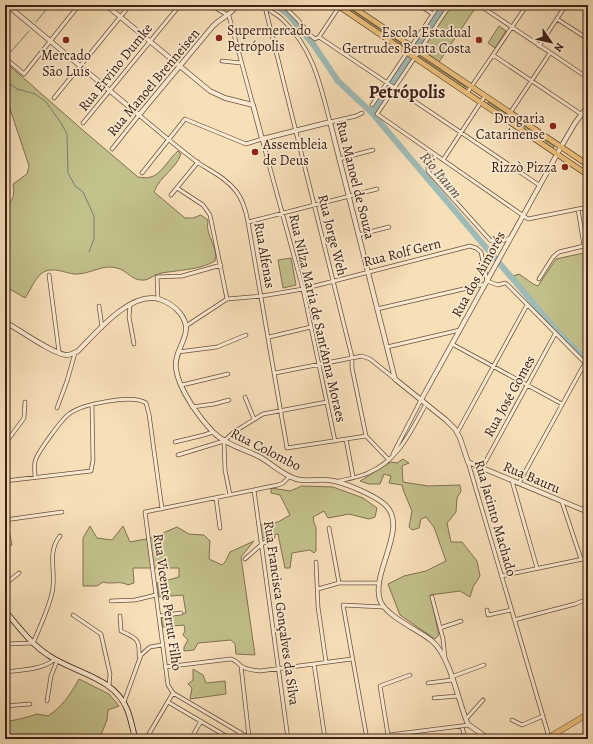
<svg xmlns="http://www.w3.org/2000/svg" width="593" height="744" viewBox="0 0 593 744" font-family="Alegreya,serif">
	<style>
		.green { fill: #c2c08b; stroke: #807050 }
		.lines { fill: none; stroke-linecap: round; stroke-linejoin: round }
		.stream { stroke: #787d76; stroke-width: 1 }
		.river { stroke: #9fbbb7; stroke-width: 6 }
		.minor-casing { stroke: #6c503e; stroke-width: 4.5 }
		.tertiary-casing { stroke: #6c503e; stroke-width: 5.5 }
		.secondary-casing { stroke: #3d2015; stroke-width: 6 }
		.primary-casing { stroke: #3d2015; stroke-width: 6 }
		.minor { stroke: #faead1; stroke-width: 3 }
		.tertiary { stroke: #faead1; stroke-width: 4 }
		.secondary { stroke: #faead1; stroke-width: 4.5 }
		.primary { stroke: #ecc07c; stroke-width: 5 }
		.poi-dot { fill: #8f2418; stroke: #faead1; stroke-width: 1.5 }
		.labels { text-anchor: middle; stroke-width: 3.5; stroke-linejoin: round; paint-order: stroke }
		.poi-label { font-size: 14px; fill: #3d2015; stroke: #faead1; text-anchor: end }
		.street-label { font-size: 14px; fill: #3d2015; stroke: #faead1 }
		.water-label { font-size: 15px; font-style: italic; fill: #5a4e46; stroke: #faead1 }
		.district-label { font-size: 18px; font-weight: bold; fill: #3d2015; stroke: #faead1 }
	</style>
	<rect width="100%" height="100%" fill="#f7dfb8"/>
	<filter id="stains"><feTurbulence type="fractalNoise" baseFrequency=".005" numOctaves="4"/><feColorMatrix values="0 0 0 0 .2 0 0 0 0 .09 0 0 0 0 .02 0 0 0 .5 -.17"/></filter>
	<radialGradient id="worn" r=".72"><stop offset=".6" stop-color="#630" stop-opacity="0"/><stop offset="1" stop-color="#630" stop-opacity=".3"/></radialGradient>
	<!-- green -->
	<path class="green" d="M344 5 405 46 406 47 405 48 344 7Z
		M451 5H473L476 7 439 62 423 50 422 48Z
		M499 26 506 31 495 48 488 43Z
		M419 56 466 87V88L465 89 418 58Z
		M5 65 11 67 85 132 138 177C160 182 164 163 178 151L181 154C176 169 160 176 154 192L185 218H193L201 215 208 220C208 223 207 227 208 230 210 241 218 249 215 261 203 268 190 269 176 271 170 272 164 272 158 274 152 276 148 281 141 280 132 280 126 270 117 268 104 264 92 273 78 274 67 275 54 265 42 273 34 279 31 290 25 298L15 292 7 288 5 289V208C13 201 15 195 13 184L27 174 29 166 5 94Z
		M488 102 554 146V147L553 148 488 105Z
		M588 252V360L544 315 513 276 519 274C524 277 533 285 538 286L556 259Z
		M291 258 296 285 283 288 278 260Z
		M403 459 409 463 402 466 403 482 428 486 460 485 461 491 457 498 456 512 447 523 451 542H462L477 561 480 576 473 587 470 597 460 591 430 595 439 635 435 639 400 615 388 584 404 576 426 571 446 561 434 527 426 517 421 519 419 528 412 530 409 527 412 511 404 492 402 485 389 483 391 476 384 474 380 484H369L360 481 391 462 397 463Z
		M302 486 333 487 363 498 377 508 375 517 369 519 349 514 328 518 324 511 313 517 314 523 316 527V551L314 553 310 550 292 553 290 568H285L278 534 262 538 260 525 278 522 290 515 280 495 271 493V488L290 491Z
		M90 526 97 538 112 540 123 526 130 542 151 538 177 527 189 534 204 535 210 541 209 559 222 565 225 562 230 552 254 541 241 557 255 655 236 654 235 644 231 640 198 643 194 650 184 651V647L188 640 183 635 185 631 184 625 163 627 161 618 186 613 183 595 159 597 157 583 179 577V568H133L134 583 128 585C119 580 112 585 103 582L97 586H83V538Z
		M193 669 203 675 206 683 225 681 226 694 190 699 192 688 188 684 193 680Z
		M79 679 109 694 119 706 108 710 107 720 100 737 102 739H5V722L24 718 37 714 48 716C63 706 70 695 79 679Z"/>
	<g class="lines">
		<!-- stream -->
		<path class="stream" d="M36 22 50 5
			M8 55 29 31
			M5 77 9 83 17 89 35 94 46 102 61 123 67 134 68 173 75 186 83 192 94 216V239L89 252"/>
		<!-- river -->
		<path class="river" d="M276 5 288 14 313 44 338 81 372 113 556 330 588 362
			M417 46 445 5
			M372 113 409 58"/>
		<defs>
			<path id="minor" d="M211 5 229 16 253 105
				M263 5C269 11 277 14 283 20 313 49 320 83 330 122L356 116 362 113
				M283 5 298 20 310 35 315 39 319 37
				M419 5 433 14
				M450 5 377 114 528 219 588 207
				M479 5 588 78
				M265 7 352 357V368L366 436 389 460
				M557 19 588 39
				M319 37 539 185
				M319 37 339 7
				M539 46 566 5
				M493 55 581 114
				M5 58 24 74 79 5
				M222 61 241 63
				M467 93 527 5
				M54 98 130 5
				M372 105 439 5
				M510 113 550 53
				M83 123 180 5
				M112 149 139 115C158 131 177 147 197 162 210 171 225 177 236 191 243 200 246 211 248 222L287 448 366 436
				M436 155 428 167V171L490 240 497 243 510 238
				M339 159 373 150
				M443 160 485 96
				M142 173 185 119 246 144 262 139 303 289 335 441
				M177 188 203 205 210 215 227 299
				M171 195 198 162
				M578 209 584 246
				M248 222 377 189
				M358 235 389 227
				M49 275 59 352
				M539 279 553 257 559 252 588 245
				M158 299 157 277 182 276 221 265
				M130 305 129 317 134 344
				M99 306 102 327
				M377 309 485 284
				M186 326 227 299 262 296 303 289 470 246 476 248 481 252 487 281 498 285 505 283 507 284 588 366
				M269 337 311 327
				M452 344 562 404
				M387 347 460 330
				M178 352 217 347 246 335
				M275 373 362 356 370 359 395 379
				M182 385 228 374
				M245 397 254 419
				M192 407 214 404 229 400
				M57 408 67 381 75 353
				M457 433 527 305
				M346 439 353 477
				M224 441 225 470 230 495
				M175 442 204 435 213 432
				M5 444 24 418 25 402
				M393 454 421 400
				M178 455 224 441 234 432 263 414 327 402
				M468 462 549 737
				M482 468 555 334
				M35 477C35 472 34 467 35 462 36 454 62 419 69 414 82 404 132 394 146 403L149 414 162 509
				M5 481 91 471 93 460 92 405
				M339 481C348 479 359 477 368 473 398 461 411 431 426 404
				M512 481 537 568
				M519 483 585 363
				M254 490 288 739
				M216 498 220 528
				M562 502 581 559
				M5 520 62 512
				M5 520 10 544
				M329 528 339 583
				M245 559 262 544 273 537
				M316 562 318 607 326 662
				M501 576 588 558
				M5 584 19 573
				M318 589 339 583H379
				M432 597 443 639 445 658
				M111 601 135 600 156 595
				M487 610 488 615 511 610
				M73 615 101 634 110 674 109 686
				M120 616 121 631C136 638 140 639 139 656
				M159 616 181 613
				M514 620 575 604 588 599
				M440 628 461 621
				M5 644 33 643C40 627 48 610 52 593 57 573 46 553 60 536
				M314 664 325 739
				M241 666 249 737
				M165 667 230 659C235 659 237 663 241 666 246 670 254 670 260 671L352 659
				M5 672C21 670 41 670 54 660
				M451 677 484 665
				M428 683 452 680
				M434 698 458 696
				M47 701 51 676 57 661
				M124 702 141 655 150 647 162 645
				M168 702 231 739
				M5 706 30 704
				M466 719 483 700
				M512 720 522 725 543 716
				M462 726 465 739
				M388 735 380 686 410 675
				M146 739 173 693
				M191 739 201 721
				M236 739 240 732
				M251 739 173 693 168 685 145 512 278 485 283 483 290 476
				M357 739 469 725
				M367 739 343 605 383 607"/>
			<path id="tertiary" d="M7 5 139 115 213 26C222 17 230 16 237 5
				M106 5 210 91 225 98 253 105 262 139 330 122 395 379 446 420 455 429 460 438 468 462 588 512
				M5 322C20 330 51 353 66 355 71 355 74 353 78 351 96 333 130 291 159 299 174 304 190 318 185 335 182 346 174 357 176 369 179 390 199 417 213 432 226 445 244 449 260 457 272 464 283 475 296 479 307 482 317 479 328 480 342 481 380 497 388 508 406 531 371 574 380 600 385 616 419 630 432 641 450 656 458 700 467 722L469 725 489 739
				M421 400 561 147 575 123 588 106"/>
			<path id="secondary" d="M5 611C18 626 31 644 48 655 74 673 114 677 127 709 131 719 133 729 135 739"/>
			<path id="primary" d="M337 5 588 175
				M350 5 588 165
				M546 739 588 714"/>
		</defs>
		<!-- minor casing -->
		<use href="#minor" class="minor-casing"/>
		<!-- tertiary casing -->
		<use href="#tertiary" class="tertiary-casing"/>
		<!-- secondary casing -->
		<use href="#secondary" class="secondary-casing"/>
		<!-- primary casing -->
		<use href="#primary" class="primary-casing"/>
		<!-- minor -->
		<use href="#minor" class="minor"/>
		<!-- tertiary -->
		<use href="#tertiary" class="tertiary"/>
		<!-- secondary -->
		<use href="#secondary" class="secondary"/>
		<!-- primary -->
		<use href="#primary" class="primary"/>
	</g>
	<!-- markers -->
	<g class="poi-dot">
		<circle cx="219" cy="38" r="4"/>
		<circle cx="66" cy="40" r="4"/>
		<circle cx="479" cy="40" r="4"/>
		<circle cx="553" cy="126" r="4"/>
		<circle cx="255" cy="152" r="4"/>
		<circle cx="565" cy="167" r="4"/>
	</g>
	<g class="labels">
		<!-- poi labels -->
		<g class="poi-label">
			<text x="227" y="35" text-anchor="start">Supermercado<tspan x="227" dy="16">Petrópolis</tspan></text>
			<text x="471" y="37">Escola Estadual<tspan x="471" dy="16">Gertrudes Benta Costa</tspan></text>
			<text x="66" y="60" text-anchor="middle">Mercado<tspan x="66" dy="16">São Luís</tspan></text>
			<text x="545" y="123">Drogaria<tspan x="545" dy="16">Catarinense</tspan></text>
			<text x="263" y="149" text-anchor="start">Assembleia<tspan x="263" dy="16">de Deus</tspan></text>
			<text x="557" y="172">Rizzò Pizza</text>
		</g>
		<!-- street labels -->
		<g class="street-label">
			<text transform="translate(115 67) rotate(-51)" y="5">Rua Ervino Dumke</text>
			<text transform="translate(153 82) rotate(-50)" y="5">Rua Manoel Brenneisen</text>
			<text transform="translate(356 180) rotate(76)" y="5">Rua Manoel de Souza</text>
			<text transform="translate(333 235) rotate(76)" y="5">Rua Jorge Weh</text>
			<text transform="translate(402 252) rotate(-14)" y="5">Rua Rolf Gern</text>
			<text transform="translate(265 255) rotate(80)" y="5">Rua Alfenas</text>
			<text transform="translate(478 274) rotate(-61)" y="5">Rua dos Aimorés</text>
			<text transform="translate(318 318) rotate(77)" y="5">Rua Nilza Maria de Sant'Anna Moraes</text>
			<text transform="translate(509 396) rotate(-61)" y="5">Rua José Gomes</text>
			<text transform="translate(266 449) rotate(27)" y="5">Rua Colombo</text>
			<text transform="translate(532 477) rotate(23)" y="5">Rua Bauru</text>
			<text transform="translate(496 518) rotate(74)" y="5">Rua Jacinto Machado</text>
			<text transform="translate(168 602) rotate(82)" y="5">Rua Vicente Perrut Filho</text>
			<text transform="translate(282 613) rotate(82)" y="5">Rua Francisca Gonçalves da Silva</text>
		</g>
		<!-- water labels -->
		<g class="water-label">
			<text transform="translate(441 175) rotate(50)" y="5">Rio Itaum</text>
		</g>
		<!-- district labels -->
		<g class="district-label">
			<text x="407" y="98">Petrópolis</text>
		</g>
	</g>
	<!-- margin -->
	<rect width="593" height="744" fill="none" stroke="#f7dfb8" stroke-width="20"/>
	<rect x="6" y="6" width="581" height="732" fill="none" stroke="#3d2015" stroke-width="2"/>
	<rect x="10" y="10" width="573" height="724" fill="none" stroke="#3d2015"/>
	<!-- north arrow -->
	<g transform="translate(551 42) rotate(124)" stroke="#faead1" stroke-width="3" paint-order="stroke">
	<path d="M0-3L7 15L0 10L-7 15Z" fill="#3d2015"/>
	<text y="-6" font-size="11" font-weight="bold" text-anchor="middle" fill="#3d2015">N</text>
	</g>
	<rect width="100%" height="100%" filter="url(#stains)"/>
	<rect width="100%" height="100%" fill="url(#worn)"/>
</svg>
